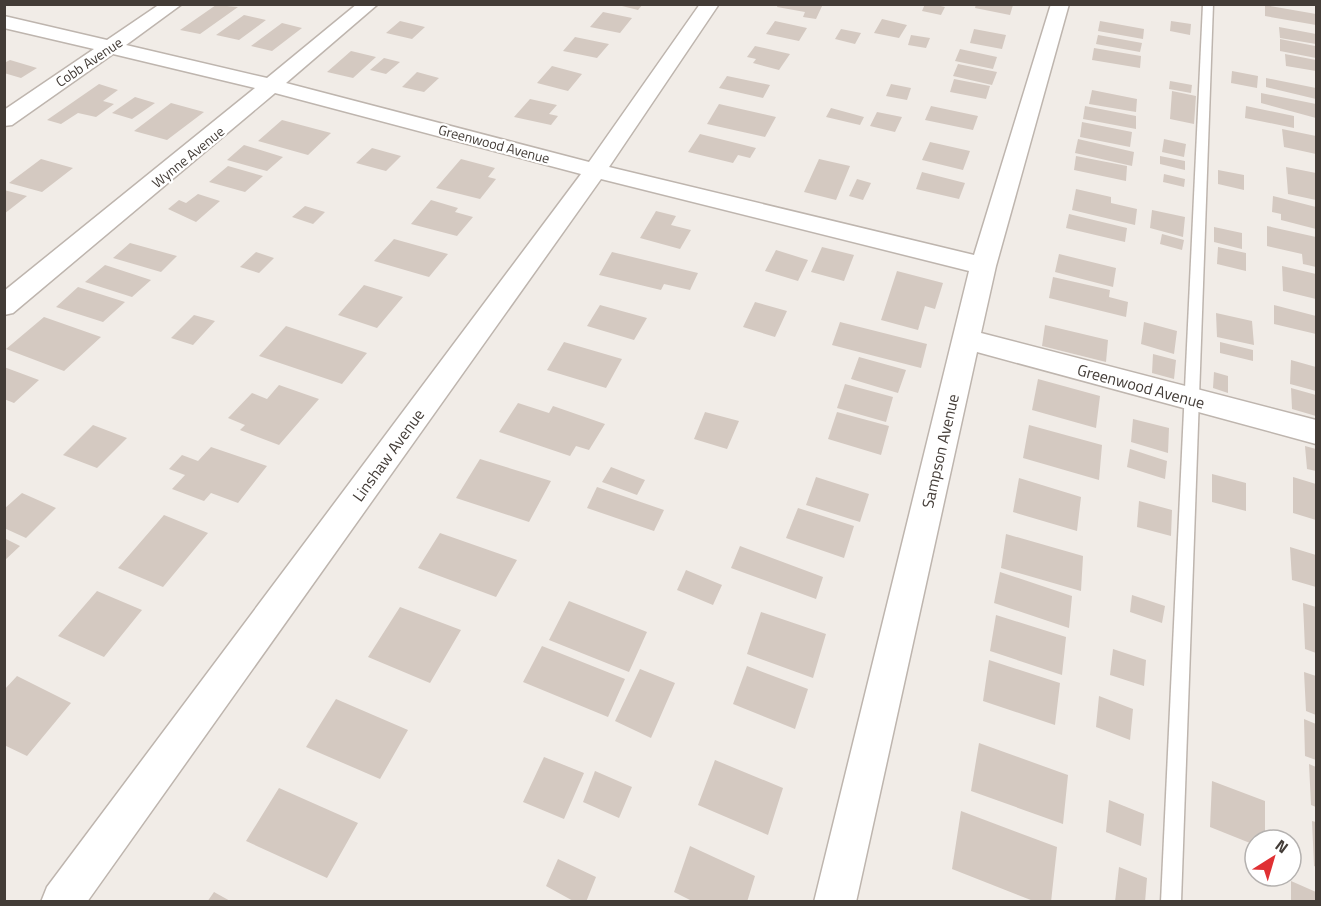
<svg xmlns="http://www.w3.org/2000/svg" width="1321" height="906" viewBox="0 0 1321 906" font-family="'Titillium Web',sans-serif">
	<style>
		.building { fill: #d4c9c1 }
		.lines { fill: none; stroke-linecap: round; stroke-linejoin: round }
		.lane-casing { stroke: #beb5ae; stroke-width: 3 }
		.street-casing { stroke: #beb5ae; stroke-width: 3 }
		.lane { fill: #fff; fill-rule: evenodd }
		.street { fill: #fff; fill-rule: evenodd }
		.labels { text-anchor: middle; stroke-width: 4.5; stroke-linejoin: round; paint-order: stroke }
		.far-street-label { font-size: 14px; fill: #433c37; stroke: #fff }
		.street-label { font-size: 16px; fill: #433c37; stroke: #fff }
	</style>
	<rect width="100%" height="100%" fill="#f1ece7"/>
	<!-- building -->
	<path class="building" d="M614 4H643L638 10Z
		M778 4H823L816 19 803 17 805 12 777 7Z
		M925 4H932L945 7 941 15 922 11Z
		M976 4H1011L1013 5 1010 15 975 8Z
		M216 5 238 7 200 34 180 30Z
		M1265 5 1316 14V25L1265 16Z
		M603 12 632 18 620 33 590 27Z
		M244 15 266 20 239 40 216 35Z
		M882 19 907 25 899 38 874 33Z
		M400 21 425 27 412 39 386 33Z
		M775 21 807 28 799 41 766 34Z
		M1100 21 1144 29 1143 39 1098 31Z
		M1171 21 1191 24 1190 35 1170 31Z
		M282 23 302 28 272 51 251 46Z
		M1279 27 1316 34V44L1280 38Z
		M841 29 861 33 855 44 835 39Z
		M974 29 1006 35 1002 49 970 43Z
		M911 35 930 38 926 48 908 45Z
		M1098 35 1142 43 1140 52 1096 44Z
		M575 37 609 44 597 58 563 51Z
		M1280 39 1315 46 1316 58 1280 51Z
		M755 46 790 54 779 70 753 63 756 59 747 57Z
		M1094 48 1141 56 1140 68 1092 60Z
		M960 49 997 57 993 69 955 61Z
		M351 51 376 57 353 78 327 72Z
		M1285 54 1316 60V71L1286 66Z
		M384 58 400 62 386 74 370 70Z
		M10 60 37 68 21 78 4 73V63Z
		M958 64 997 72 992 85 953 76Z
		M552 66 582 74 568 91 537 83Z
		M1232 71 1258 76 1257 88 1231 83Z
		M417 72 439 78 424 92 402 87Z
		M727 76 770 85 763 98 719 88Z
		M1266 78 1316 88V99L1266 87Z
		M954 79 990 86 986 99 950 92Z
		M1170 81 1192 85 1191 93 1169 89Z
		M99 84 118 90 103 101 114 104 96 117 78 113 61 124 47 120Z
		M891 84 911 88 907 100 886 96Z
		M1092 90 1137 99 1136 112 1089 104Z
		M1172 91 1196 96 1194 124 1170 119Z
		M1261 93 1316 104V118L1261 103Z
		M135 97 155 103 132 119 112 113Z
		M530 99 557 105 549 114 558 116 551 125 514 117Z
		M171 103 204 112 167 140 134 131Z
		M719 104 776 117 765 137 707 124Z
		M931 106 978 116 973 130 925 120Z
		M1085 106 1136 116V129L1083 119Z
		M1246 106 1294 116V128L1245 118Z
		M831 108 864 117 860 125 826 117Z
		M877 112 902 117 895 132 870 126Z
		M282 120 331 133 308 155 258 141Z
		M1082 122 1132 132 1130 147 1080 137Z
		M1282 129 1316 136V154L1284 147Z
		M700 134 756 148 750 158 738 155 733 163 688 152Z
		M1078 139 1134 152 1132 166 1075 153Z
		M1164 139 1186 144 1184 157 1162 152Z
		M930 142 970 151 963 170 922 160Z
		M244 145 283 157 267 171 227 160Z
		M372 148 401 156 386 171 356 163Z
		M1076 156 1127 166 1126 181 1074 170Z
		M1160 156 1185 161V170L1160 164Z
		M41 159 73 168 42 192 9 183Z
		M461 159 495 168 488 177 496 179 480 199 436 188Z
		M819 159 850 166 836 200 804 192Z
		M228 166 263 176 245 192 209 182Z
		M1286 167 1316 173V200L1288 194Z
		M1218 170 1244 175V190L1218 184Z
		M922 172 965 183 959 199 916 189Z
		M1164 174 1185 179 1184 187 1163 182Z
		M857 179 871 183 863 200 849 196Z
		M1076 189 1111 197V203L1137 209 1135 225 1072 210Z
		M4 190 27 196 4 214Z
		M198 194 220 201 196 222 168 209 179 200 186 203Z
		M1273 196 1316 207V229L1281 220V214L1272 212Z
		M431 200 458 208 455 212 473 217 457 236 411 224Z
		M305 206 325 212 313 224 292 217Z
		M1152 210 1185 217 1183 237 1150 228Z
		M656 211 676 216 671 225 691 230 680 249 640 238Z
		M1069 214 1127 228 1125 242 1066 228Z
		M1267 226 1316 237V267L1303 264 1302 254 1267 246Z
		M1214 227 1242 233V249L1214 242Z
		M1162 234 1184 240 1182 250 1160 244Z
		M394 239 448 254 429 277 374 261Z
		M130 243 177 256 161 272 113 258Z
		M822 247 854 255 844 281 811 272Z
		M1218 247 1246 253V271L1217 264Z
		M776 250 808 260 798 281 765 271Z
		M256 252 274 258 259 273 240 267Z
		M612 252 698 273 690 290 664 284 661 290 599 275Z
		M1059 254 1116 268 1113 287 1055 272Z
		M105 265 151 280 132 297 85 282Z
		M1282 266 1316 274V299L1283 291Z
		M897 271 943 283 935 309 925 306 918 330 881 320Z
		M1053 277 1110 290 1109 297 1128 302 1126 317 1049 298Z
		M364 285 403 297 377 328 338 315Z
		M78 287 125 302 103 322 56 307Z
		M755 302 787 311 775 337 743 327Z
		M600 305 647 318 634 340 587 326Z
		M1274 305 1316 316V334L1274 324Z
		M1216 313 1252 321 1254 345 1217 337Z
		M194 315 215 321 193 345 171 338Z
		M44 317 101 337 64 371 6 349Z
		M840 322 927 344 921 368 832 345Z
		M1144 322 1177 331 1174 354 1141 344Z
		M1045 325 1108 340 1106 362 1042 346Z
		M286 326 367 353 342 384 259 356Z
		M564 342 622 359 606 388 547 370Z
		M1220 342 1253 350V361L1220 353Z
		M1153 354 1176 360 1174 379 1152 373Z
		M859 357 906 370 898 393 851 379Z
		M1291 360 1316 367V391L1290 384Z
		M4 367 39 380 14 403 4 399Z
		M1214 372 1228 376V393L1213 388Z
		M1038 379 1100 396 1096 428 1032 410Z
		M845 384 893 397 886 422 837 408Z
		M279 385 319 399 279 445 240 430 245 425 228 418 252 393 267 399Z
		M1291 388 1316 395V416L1292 409Z
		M518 403 549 413 553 406 605 424 589 450 576 446 570 456 499 432Z
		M705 412 739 421 727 449 694 439Z
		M837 412 889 426 881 455 828 439Z
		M1133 419 1169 428 1168 453 1131 442Z
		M93 425 127 438 97 468 63 455Z
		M1029 425 1102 445 1099 480 1023 458Z
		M1305 446 1316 449V471L1307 469Z
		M211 447 267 466 238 503 211 493 204 501 172 489 185 475 169 469 182 455 198 461Z
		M1130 449 1167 461 1165 479 1127 467Z
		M480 459 551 481 529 522 456 498Z
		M611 467 645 480 637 495 602 482Z
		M1212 474 1246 483V511L1212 502Z
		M816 477 869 494 860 522 806 505Z
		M1293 477 1316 484V520L1293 513Z
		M1019 478 1081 497 1077 531 1013 512Z
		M597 487 664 510 654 531 587 508Z
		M22 493 56 508 26 538 4 528V509Z
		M1139 501 1172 510 1171 536 1137 527Z
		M798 508 854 526 844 558 786 538Z
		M164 515 208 533 163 587 118 568Z
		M440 533 517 560 496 597 418 568Z
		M1006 534 1083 556 1081 591 1001 568Z
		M4 538 20 546 4 561Z
		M740 546 823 577 816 599 731 568Z
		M1290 547 1316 555V587L1292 580Z
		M686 570 722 585 713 605 677 590Z
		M1000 572 1072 596 1069 628 994 603Z
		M97 591 142 610 104 657 58 636Z
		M1132 595 1165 606 1162 623 1130 612Z
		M569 601 647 632 629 672 549 640Z
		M1303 603 1316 607V653L1305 649Z
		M400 607 461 630 430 683 368 657Z
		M761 612 826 634 813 678 747 654Z
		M996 615 1066 637 1062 675 990 651Z
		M542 646 625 679 608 717 523 682Z
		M1113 649 1146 660 1144 686 1110 675Z
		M989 660 1060 683 1055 725 983 701Z
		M747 666 808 689 795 729 733 704Z
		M640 669 675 683 651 738 615 721Z
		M1304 672 1316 676V715L1306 711Z
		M17 676 71 703 27 756 4 745V690Z
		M1099 696 1133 709 1130 740 1096 727Z
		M336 699 408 730 380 779 306 747Z
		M1304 719 1316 724V760L1305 756Z
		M979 743 1068 775 1063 824 971 791Z
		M544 757 584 773 564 819 523 802Z
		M715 760 783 788 768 835 698 805Z
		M1309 764 1316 767V807L1311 805Z
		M595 771 632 787 619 818 583 802Z
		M1212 781 1265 801V840H1255V845L1210 827Z
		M279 788 358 823 327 878 246 841Z
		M1109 800 1144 814 1141 846 1106 832Z
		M961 811 1057 847 1051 902H1036L952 869Z
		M1312 821 1316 822V867L1314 866Z
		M690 846 755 876 747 902H694L674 892Z
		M558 859 596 877 586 902H575L546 886Z
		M1119 867 1147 878 1145 902H1115Z
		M1291 881 1316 892V902H1291Z
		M214 892 232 902H207Z"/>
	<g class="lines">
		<defs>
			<path id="lane" d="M1203 4H1213L1181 902H1161Z"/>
			<path id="street" d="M160 4H182L126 45 267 78 357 4H378L286 83 589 162 700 4H719L609 167 974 255 1051 4H1069L996 266 981 333 1316 420V444L977 352 856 902H814L969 271 601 179 87 902H41L47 887 581 174 275 93 13 313 4 315V291L255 88 113 54 12 125 4 126V110L94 49 4 28V16L107 40Z"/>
		</defs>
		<!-- lane casing -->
		<use href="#lane" class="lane-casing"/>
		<!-- street casing -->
		<use href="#street" class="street-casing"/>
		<!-- lane -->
		<use href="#lane" class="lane"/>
		<!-- street -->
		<use href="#street" class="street"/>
	</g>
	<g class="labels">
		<!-- far-street labels -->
		<g class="far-street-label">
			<text transform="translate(89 62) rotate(-34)" y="5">Cobb Avenue</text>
			<text transform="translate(494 144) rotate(15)" y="5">Greenwood Avenue</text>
			<text transform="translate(188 157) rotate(-39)" y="5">Wynne Avenue</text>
		</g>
		<!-- street labels -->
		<g class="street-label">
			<text transform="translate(1141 386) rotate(15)" y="6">Greenwood Avenue</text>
			<text transform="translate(940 451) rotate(-77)" y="6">Sampson Avenue</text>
			<text transform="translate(388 455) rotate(-54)" y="6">Linshaw Avenue</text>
		</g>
	</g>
	<!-- border -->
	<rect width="1321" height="906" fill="none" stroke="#433c37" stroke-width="12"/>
	<!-- north arrow -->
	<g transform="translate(1273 858) rotate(37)"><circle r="28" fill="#ffffff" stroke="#b4b1af" stroke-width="1.5"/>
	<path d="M0-4.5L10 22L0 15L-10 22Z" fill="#e03033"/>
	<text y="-9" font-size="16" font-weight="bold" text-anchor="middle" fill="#433c37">N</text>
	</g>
</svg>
